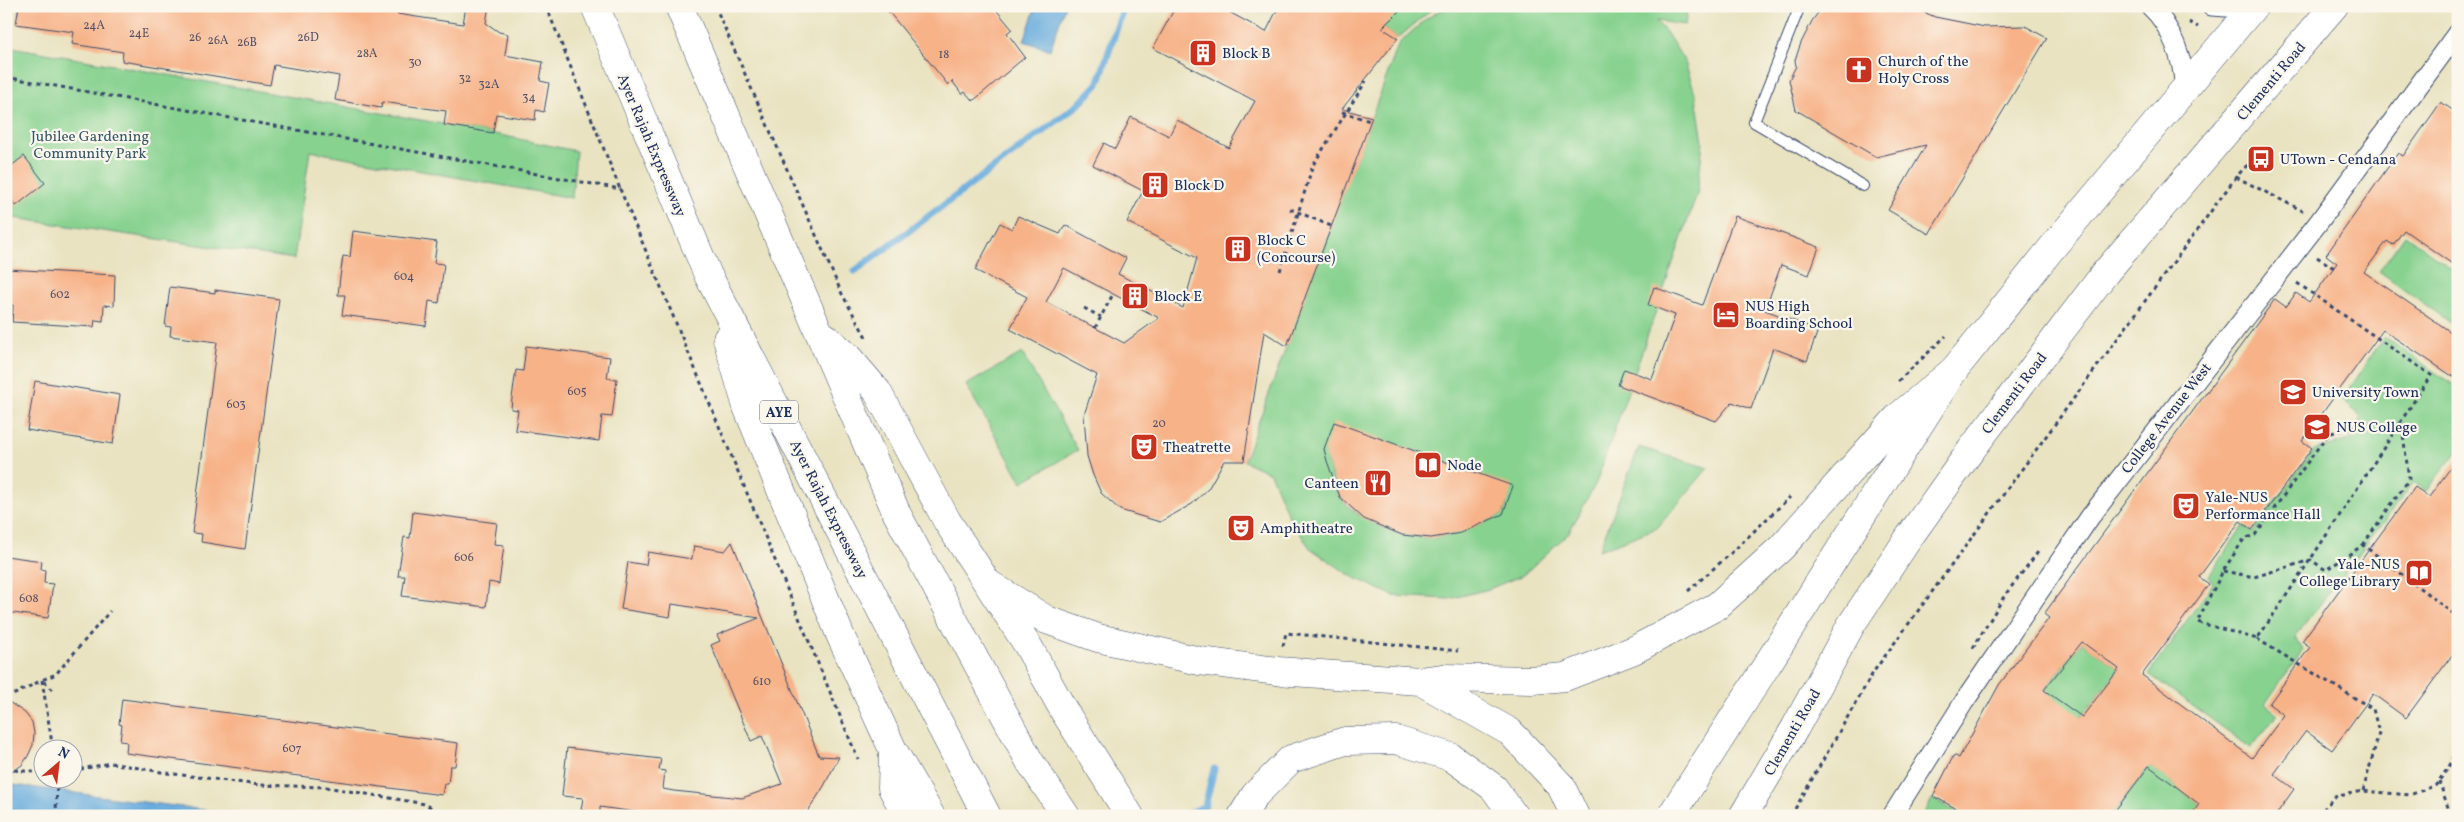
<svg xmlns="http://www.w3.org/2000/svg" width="2464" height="822" viewBox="0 0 2464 822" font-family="Vollkorn,serif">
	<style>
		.green { fill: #87d28f; stroke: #518076; fill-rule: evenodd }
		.water { fill: #67acdd; stroke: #416e9e }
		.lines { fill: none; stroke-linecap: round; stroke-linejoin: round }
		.stream { stroke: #67acdd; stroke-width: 7 }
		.building { fill: #f7b288; fill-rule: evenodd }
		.service-casing { stroke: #3a4a6d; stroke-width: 12 }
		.minor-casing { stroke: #3a4a6d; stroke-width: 21 }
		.primary-casing { stroke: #3a4a6d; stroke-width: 29 }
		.motorway-casing { stroke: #3a4a6d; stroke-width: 29 }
		.path { stroke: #3a4a6d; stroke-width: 3; stroke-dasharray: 4 4; stroke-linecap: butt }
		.service { stroke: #fff; stroke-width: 10 }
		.minor { stroke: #fff; stroke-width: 19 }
		.primary { stroke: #fff; stroke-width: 28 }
		.motorway { stroke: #fff; stroke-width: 28 }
		.path-bridge { stroke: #3a4a6d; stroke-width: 3; stroke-dasharray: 4 4; stroke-linecap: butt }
		.labels { text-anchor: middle; stroke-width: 4.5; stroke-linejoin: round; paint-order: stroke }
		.number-label { font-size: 12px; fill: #525068 }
		.shield { fill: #fbf7ec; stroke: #5e6b89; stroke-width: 1 }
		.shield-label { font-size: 14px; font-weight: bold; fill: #1b2f5e }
		.poi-label { font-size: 15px; fill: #1b2f5e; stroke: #fbf7ec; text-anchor: start }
		.street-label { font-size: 15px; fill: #1b2f5e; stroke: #fbf7ec }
		.park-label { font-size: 15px; fill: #36586a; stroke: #fbf7ec }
	</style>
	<rect width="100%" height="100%" fill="#fbf7ec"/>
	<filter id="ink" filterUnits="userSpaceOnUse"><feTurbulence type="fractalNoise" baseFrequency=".02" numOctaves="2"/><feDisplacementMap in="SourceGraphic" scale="10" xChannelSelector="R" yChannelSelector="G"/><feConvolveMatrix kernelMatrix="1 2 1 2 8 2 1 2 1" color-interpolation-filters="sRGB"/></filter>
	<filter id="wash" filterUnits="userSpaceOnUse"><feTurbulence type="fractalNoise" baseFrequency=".0096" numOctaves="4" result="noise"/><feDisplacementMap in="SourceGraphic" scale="20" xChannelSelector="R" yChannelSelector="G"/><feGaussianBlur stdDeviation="1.12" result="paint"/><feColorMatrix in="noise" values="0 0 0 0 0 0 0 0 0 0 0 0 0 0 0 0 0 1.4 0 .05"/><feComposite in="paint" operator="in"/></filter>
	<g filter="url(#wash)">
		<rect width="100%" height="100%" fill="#e9e3c1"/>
		<!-- green -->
		<path class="green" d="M1401 6H1436L1398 38 1382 28Z
			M1447 6H1688L1685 25 1656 21 1666 32 1685 62 1696 96 1703 142 1697 194 1596 483 1568 534 1523 575 1489 589 1449 599 1394 596 1351 576 1310 548 1289 517 1270 473 1244 461 1399 43 1426 19ZM1327 461 1507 503V504L1503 514C1456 535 1430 548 1380 526 1366 520 1349 510 1340 497 1333 487 1331 471 1327 461Z
			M6 46 471 129 576 151 572 198 310 151 294 259 14 218 6 207Z
			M2405 235 2458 273V328L2379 271Z
			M2384 337 2458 388V450L2426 491 2414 482 2411 486 2295 637 2303 650 2265 704 2278 714 2251 748 2149 674 2213 583 2209 576 2243 526 2253 532 2314 450 2350 440 2362 417 2342 400Z
			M1022 353 1078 450 1022 482 966 385Z
			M1639 447 1708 468 1657 528 1599 550Z
			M2082 642 2119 669 2081 717 2031 707Z
			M2151 767 2199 804 2191 816H2111L2148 768Z
			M1932 799 1965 816H1923Z"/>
		<!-- water -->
		<path class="water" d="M1036 6H1065L1050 50 1024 41Z
			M6 784 37 788 251 816H6Z"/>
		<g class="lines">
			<!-- stream -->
			<path class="stream" d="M855 271 1078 105 1098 84 1124 6
				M1185 816 1205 806 1214 769"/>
		</g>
		<g id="blocks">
			<!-- building -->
			<path class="building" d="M19 6H398L397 14 463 24 466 6H489L486 23 499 32 508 34 505 55 543 62 540 81 549 83 544 112 536 110 535 120 496 114 493 133 444 125 446 111 382 102 381 108 335 100 339 76 274 65 270 85 122 61 123 52 72 44 74 32 16 24Z
				M884 6H993L1012 29 1007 33 1025 57 973 101 965 92 962 94 952 81 948 85Z
				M1176 6H1218L1266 32 1279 6H1404L1382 28 1398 38 1342 109 1372 117 1287 346 1264 332 1244 461H1224L1208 489 1192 504 1160 522 1120 510 1101 493 1093 475 1087 456 1084 415 1097 375 1010 329 1027 297 975 270 1000 223 1012 229 1018 216 1060 234 1065 225 1126 258 1118 274 1183 308 1197 258 1127 222 1143 191 1093 165 1104 143 1115 149 1131 117 1169 136 1177 120 1229 148 1255 101 1153 48ZM1064 268 1113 294 1159 318 1124 343 1046 302Z
				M1823 6H1910L1935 17 1985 27 2025 26 2047 38 1929 234 1888 210 1926 145 1876 157 1796 110 1789 80 1796 66 1795 60 1801 43 1812 21Z
				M2441 102 2458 114V268L2404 230 2393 245 2387 241 2364 272 2458 337V380L2383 330 2302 441 2312 448 2252 530 2240 521 2199 577 2209 584 2142 675 2252 758 2284 715 2269 704 2310 647 2302 641 2415 487 2429 497 2458 458V647L2406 718 2373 694 2332 750 2306 731 2274 774 2294 789 2275 816H2191L2199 804 2149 766 2111 816H1970L1933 796 1954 755 1959 758 1999 685 2049 618 2044 614 2275 299 2286 307 2296 293 2309 302 2337 263 2326 255 2398 153 2403 156ZM2082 642 2119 669 2082 717 2044 690Z
				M24 156 45 183 16 206 6 194V170Z
				M1735 216 1819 247 1809 275 1781 265 1765 310 1818 330 1807 361 1773 348 1751 409 1732 402 1716 421 1618 385 1624 369 1652 379 1675 315 1648 305 1654 287 1702 305Z
				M353 231 437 242 434 263 444 264 439 303 429 301 426 326 342 315 345 295H338L340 277 343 256 350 257Z
				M6 269 115 275 114 306 104 305 103 321 95 320 94 327 12 322 13 305 6 304Z
				M170 287 215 293V290L279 299 245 549 201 542 202 534 192 533 217 342 170 336 171 327 165 326Z
				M526 346 610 357 607 378 617 379 612 417 602 416 599 441 515 430 518 410 511 409 512 398 516 370 523 371Z
				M35 381 120 395 113 444 27 430Z
				M1334 422 1513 486 1503 514 1461 533 1431 538 1402 535 1364 519 1340 497 1327 461 1324 449Z
				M413 512 497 523 494 544 504 545 499 584 489 582 486 607 402 596 405 576H398L404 537 410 538Z
				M732 542 819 756 839 757 824 786 805 816H663L600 807V813L581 810 583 798 562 796 567 748 661 759 659 770 665 771 663 789 674 791 742 798 782 784 762 736 751 741 711 645 720 641 717 635 759 618 672 604 670 617 621 609 628 562 646 565 648 552 692 559 694 546 725 551Z
				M6 556 42 561 41 569 45 570 44 583 53 584 48 618 6 612Z
				M122 699 458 743 455 766H450L448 784H444L442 795 126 753 127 742 120 741 122 725 119 724Z
				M6 700 25 713 32 722 34 733 33 745 28 756 22 765 6 776Z"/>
		</g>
	</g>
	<g filter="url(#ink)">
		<use href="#blocks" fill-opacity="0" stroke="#3a4a6d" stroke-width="1"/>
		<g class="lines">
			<defs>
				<path id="service" d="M1800 6 1754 122 1863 186"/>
				<path id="minor" d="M2150 6C2171 25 2185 62 2184 90
					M2212 6 2241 8 2247 6
					M1892 816 1964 702 2090 517 2318 223 2458 32"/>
				<path id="primary" d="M1671 816 1954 370 2051 249 2254 6
					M1743 816 1795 728 1851 625 1910 536 1971 450 2105 273 2334 6"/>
				<path id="motorway" d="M595 6 708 275 987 816
					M679 6 897 514 1030 762 1066 816
					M824 336 847 356 877 391 947 521 1027 644 1064 711 1130 816
					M727 339 747 407 841 637 893 750 931 816
					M989 584 1047 620 1098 638 1200 661 1278 671 1420 681 1444 678 1533 680 1565 677 1634 650 1717 606 1781 548 1898 417 1954 370
					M1420 681 1510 732 1561 786 1575 816
					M893 750 892 788 907 816
					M1242 816 1255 795 1291 759 1345 741 1396 740 1451 757 1494 788 1514 816"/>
			</defs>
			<!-- service casing -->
			<use href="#service" class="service-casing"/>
			<!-- minor casing -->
			<use href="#minor" class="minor-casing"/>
			<!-- primary casing -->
			<use href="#primary" class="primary-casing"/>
			<!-- motorway casing -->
			<use href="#motorway" class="motorway-casing"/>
			<!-- path -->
			<path class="path" d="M546 6 620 189
				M715 6 842 294 866 337
				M2189 22 2198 27
				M6 77 620 189 858 759
				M1342 112 1370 121
				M2236 177 2303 211
				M1305 215 1331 226
				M2317 257 2334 268
				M1280 271 1313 165 1366 81
				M2297 283 2431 375C2374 463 2316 552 2257 639L2197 622 2223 571 2244 539 2255 535 2328 434 2366 423 2398 426 2403 434 2409 479 2363 545
				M1084 308 1101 317
				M1095 328 1113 294
				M1898 381 1946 336
				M2223 571 2254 577 2311 560 2326 570 2363 545 2458 617
				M1688 591 1729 555 1790 497
				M2257 639 2373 709 2379 733 2363 791
				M1283 646 1286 633 1458 651
				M1973 648 2005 595 2038 552
				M53 690 42 680 56 674 110 611
				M6 695 11 696 42 680 53 750
				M14 770 42 773
				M72 771 111 763 167 773 259 785 326 787 425 804 445 816
				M2439 781 2451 816
				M56 816 57 780
				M1791 816 1874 671 2236 177 2252 160
				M2318 816 2334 797 2363 791 2410 795 2436 785 2450 765 2458 742"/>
			<!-- service -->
			<use href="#service" class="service"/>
			<!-- minor -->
			<use href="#minor" class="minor"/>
			<!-- primary -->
			<use href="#primary" class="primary"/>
			<!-- motorway -->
			<use href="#motorway" class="motorway"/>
			<!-- path-bridge -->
			<path class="path-bridge" d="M1290 209 1305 215"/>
		</g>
	</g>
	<!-- icons -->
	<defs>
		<symbol id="building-square" viewBox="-11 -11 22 22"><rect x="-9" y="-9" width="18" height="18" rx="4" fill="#c8321e" stroke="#fbf7ec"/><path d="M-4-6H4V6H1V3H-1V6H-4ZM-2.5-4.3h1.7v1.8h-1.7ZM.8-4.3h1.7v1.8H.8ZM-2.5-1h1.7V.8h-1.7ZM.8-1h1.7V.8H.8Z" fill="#fff"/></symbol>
		<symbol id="church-square" viewBox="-11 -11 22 22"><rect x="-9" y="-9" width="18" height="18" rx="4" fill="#c8321e" stroke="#fbf7ec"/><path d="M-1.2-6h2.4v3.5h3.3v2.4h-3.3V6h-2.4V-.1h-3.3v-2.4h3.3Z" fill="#fff"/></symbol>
		<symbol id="bus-square" viewBox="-11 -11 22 22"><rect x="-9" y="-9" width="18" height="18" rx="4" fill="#c8321e" stroke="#fbf7ec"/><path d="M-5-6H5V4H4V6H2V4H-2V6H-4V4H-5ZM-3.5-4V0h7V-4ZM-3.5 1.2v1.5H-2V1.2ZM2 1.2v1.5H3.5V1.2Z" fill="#fff"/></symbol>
		<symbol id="hotel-square" viewBox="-11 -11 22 22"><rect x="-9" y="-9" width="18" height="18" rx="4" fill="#c8321e" stroke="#fbf7ec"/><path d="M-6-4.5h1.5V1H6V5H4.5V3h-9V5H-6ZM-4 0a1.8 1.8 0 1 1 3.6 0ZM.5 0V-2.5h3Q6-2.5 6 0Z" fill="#fff"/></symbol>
		<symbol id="university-square" viewBox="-11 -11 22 22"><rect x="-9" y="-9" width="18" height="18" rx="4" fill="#c8321e" stroke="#fbf7ec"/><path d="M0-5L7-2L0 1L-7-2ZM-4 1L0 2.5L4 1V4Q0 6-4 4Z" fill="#fff"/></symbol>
		<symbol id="theatre-square" viewBox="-11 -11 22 22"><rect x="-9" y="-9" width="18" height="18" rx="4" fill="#c8321e" stroke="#fbf7ec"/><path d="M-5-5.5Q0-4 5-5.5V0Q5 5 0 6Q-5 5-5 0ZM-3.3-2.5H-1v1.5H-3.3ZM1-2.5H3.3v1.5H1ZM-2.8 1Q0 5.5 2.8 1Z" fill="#fff"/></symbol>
		<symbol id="library-square" viewBox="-11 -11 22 22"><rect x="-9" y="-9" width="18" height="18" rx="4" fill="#c8321e" stroke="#fbf7ec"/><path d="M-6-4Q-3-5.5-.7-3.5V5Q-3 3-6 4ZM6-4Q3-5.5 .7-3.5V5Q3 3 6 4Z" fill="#fff"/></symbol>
		<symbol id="restaurant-square" viewBox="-11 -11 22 22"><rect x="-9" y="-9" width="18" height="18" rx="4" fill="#c8321e" stroke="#fbf7ec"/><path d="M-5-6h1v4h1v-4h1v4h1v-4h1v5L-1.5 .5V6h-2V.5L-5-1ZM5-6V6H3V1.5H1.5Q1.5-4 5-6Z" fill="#fff"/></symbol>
	</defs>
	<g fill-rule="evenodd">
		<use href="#building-square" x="1187" y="37" width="32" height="32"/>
		<use href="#church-square" x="1843" y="54" width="32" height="32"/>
		<use href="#bus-square" x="2245" y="143" width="32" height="32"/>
		<use href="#building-square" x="1139" y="169" width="32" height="32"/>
		<use href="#building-square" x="1222" y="233" width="32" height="32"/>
		<use href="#building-square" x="1119" y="280" width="32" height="32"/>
		<use href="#hotel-square" x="1710" y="299" width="32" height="32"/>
		<use href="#university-square" x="2277" y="376" width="32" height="32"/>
		<use href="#university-square" x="2301" y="411" width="32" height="32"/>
		<use href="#theatre-square" x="1128" y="431" width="32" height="32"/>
		<use href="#library-square" x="1412" y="449" width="32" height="32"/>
		<use href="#restaurant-square" x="1362" y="467" width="32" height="32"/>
		<use href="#theatre-square" x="2170" y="490" width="32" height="32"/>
		<use href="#theatre-square" x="1225" y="512" width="32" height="32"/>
		<use href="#library-square" x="2403" y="557" width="32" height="32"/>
	</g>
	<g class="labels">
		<!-- number labels -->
		<g class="number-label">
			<text x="94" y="29">24A</text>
			<text x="139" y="37">24E</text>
			<text x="195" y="41">26</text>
			<text x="308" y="41">26D</text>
			<text x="218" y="44">26A</text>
			<text x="247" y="46">26B</text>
			<text x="367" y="57">28A</text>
			<text x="944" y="58">18</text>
			<text x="415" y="66">30</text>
			<text x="465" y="82">32</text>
			<text x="489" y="88">32A</text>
			<text x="529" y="101">34</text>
			<text x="404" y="280">604</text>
			<text x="60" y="298">602</text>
			<text x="577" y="395">605</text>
			<text x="236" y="408">603</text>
			<text x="1159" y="427">20</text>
			<text x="464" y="561">606</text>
			<text x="29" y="602">608</text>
			<text x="762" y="685">610</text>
			<text x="292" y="752">607</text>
		</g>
		<!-- shield labels -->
		<rect class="shield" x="760" y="400.5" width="38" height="23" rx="4"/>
		<g class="shield-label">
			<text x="779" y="417">AYE</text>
		</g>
		<!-- poi labels -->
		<g class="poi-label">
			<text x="1222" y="58">Block B</text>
			<text x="1878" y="66">Church of the<tspan x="1878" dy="17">Holy Cross</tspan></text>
			<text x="2280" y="164">UTown - Cendana</text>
			<text x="1174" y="190">Block D</text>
			<text x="1257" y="245">Block C<tspan x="1257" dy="17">(Concourse)</tspan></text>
			<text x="1154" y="301">Block E</text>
			<text x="1745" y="311">NUS High<tspan x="1745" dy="17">Boarding School</tspan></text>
			<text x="2312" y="397">University Town</text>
			<text x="2336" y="432">NUS College</text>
			<text x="1163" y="452">Theatrette</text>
			<text x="1447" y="470">Node</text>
			<text x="1359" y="488" text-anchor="end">Canteen</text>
			<text x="2205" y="502">Yale-NUS<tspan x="2205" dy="17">Performance Hall</tspan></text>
			<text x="1260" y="533">Amphitheatre</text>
			<text x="2400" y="569" text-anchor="end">Yale-NUS<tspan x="2400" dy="17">College Library</tspan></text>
		</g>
		<!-- street labels -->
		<g class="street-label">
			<text transform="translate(2271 81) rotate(-50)" y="5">Clementi Road</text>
			<text transform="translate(652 145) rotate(67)" y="5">Ayer Rajah Expressway</text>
			<text transform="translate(2014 393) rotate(-53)" y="5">Clementi Road</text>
			<text transform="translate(2166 418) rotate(-52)" y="5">College Avenue West</text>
			<text transform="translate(829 509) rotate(63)" y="5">Ayer Rajah Expressway</text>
			<text transform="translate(1792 732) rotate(-60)" y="5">Clementi Road</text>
		</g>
		<!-- park labels -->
		<g class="park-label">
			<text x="90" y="141">Jubilee Gardening<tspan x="90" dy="17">Community Park</tspan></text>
		</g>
	</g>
	<!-- margin -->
	<rect width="2464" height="822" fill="none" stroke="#fbf7ec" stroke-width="25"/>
	<!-- north arrow -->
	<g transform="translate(58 764) rotate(28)"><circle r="24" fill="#fbf7ec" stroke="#a1a7b3"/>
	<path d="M0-4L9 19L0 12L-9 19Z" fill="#c8321e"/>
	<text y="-8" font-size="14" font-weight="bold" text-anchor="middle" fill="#1b2f5e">N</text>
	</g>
</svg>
